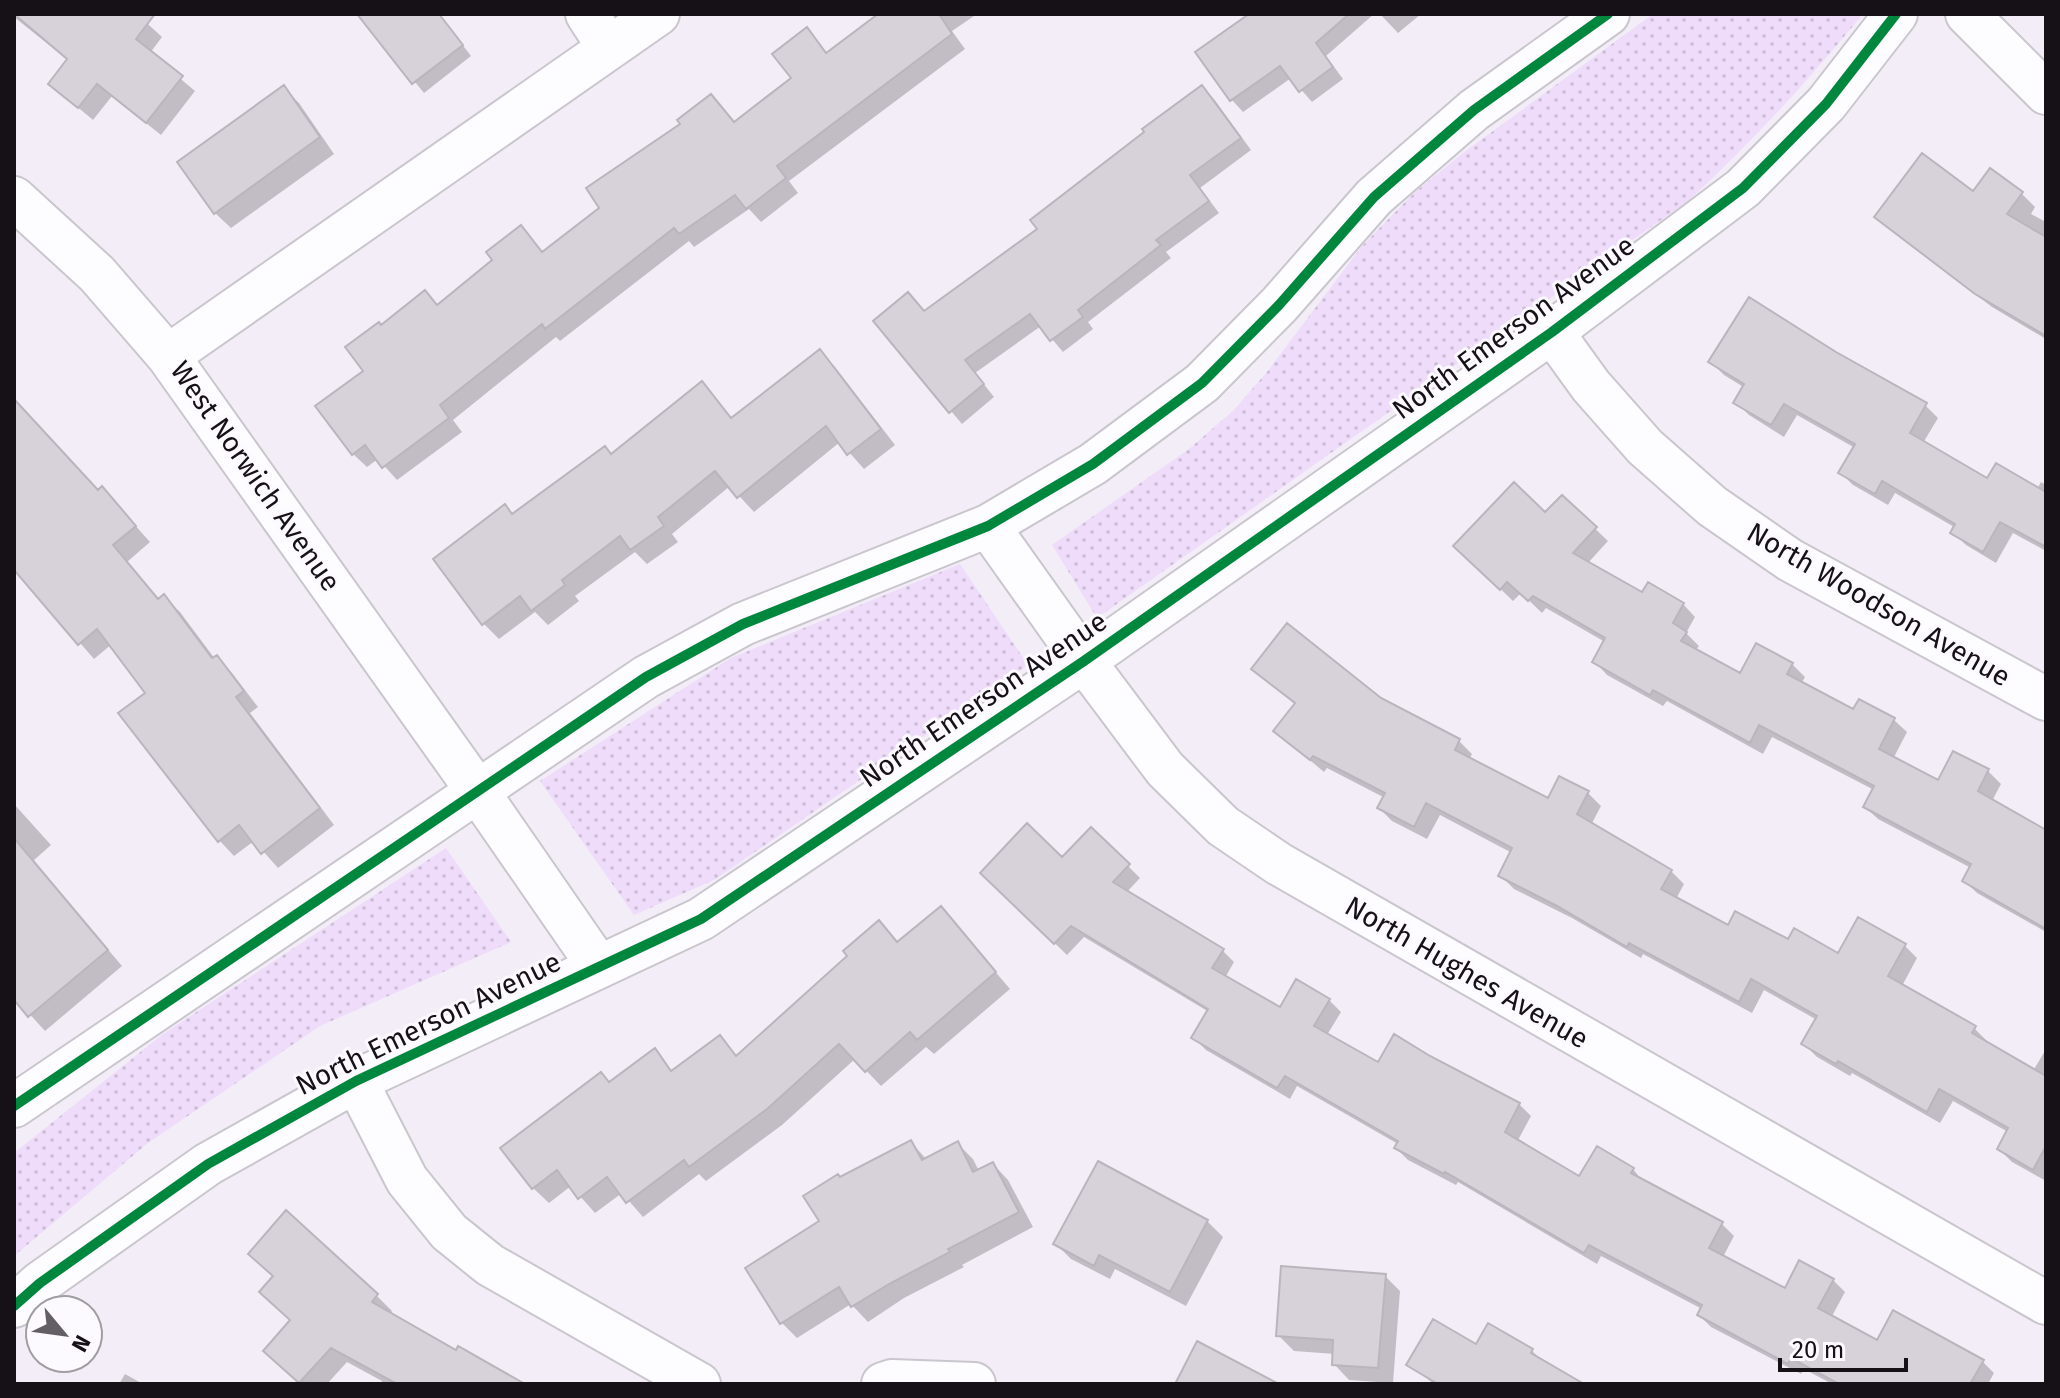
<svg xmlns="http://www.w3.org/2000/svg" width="2060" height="1398" viewBox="0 0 2060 1398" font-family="'Fira Sans',sans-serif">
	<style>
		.grass { fill: url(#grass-dots) }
		.shadow { fill: #0003 }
		.building { fill: #d7d2da; stroke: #bab5bd; stroke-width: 2 }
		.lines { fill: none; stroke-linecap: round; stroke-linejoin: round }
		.minor-casing { stroke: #cac6cd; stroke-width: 46 }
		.minor { stroke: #fdfcfe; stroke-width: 42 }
		.cycleway-casing { stroke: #fcfafe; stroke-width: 15 }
		.cycleway { stroke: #00873e; stroke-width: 10 }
		.labels { text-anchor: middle; stroke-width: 6; stroke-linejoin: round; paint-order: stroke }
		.street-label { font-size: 28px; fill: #151117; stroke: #fcfafe }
	</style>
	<defs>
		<pattern id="grass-dots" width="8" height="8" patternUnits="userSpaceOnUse" patternTransform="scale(2)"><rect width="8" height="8" fill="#efdcfb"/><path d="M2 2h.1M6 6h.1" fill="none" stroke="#ccbcd6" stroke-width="1.8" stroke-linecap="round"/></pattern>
	</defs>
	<rect width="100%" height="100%" fill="#f3edf7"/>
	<!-- grass -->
	<path class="grass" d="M1653 14H1863C1808 81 1751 143 1688 201L1097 618 1052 545 1189 449 1234 410 1267 372 1362 246 1415 192 1463 153Z
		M960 564 1028 665 714 880 634 915 540 781 731 658Z
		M446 848 511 942 320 1026 148 1143 14 1256V1153L163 1034Z"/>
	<!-- shadow -->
	<path class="shadow" d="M14 14H137L162 37 150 53 195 91 161 135 112 96 93 120 50 84 68 60 14 17Z
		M373 14H439L471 56 424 93 364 20Z
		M881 14H977L952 31 965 49 789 181 798 193 761 222 749 209 694 247 689 241 560 341 556 337 453 420 462 432 397 480 378 459 367 467 353 454 366 371 381 328 425 293 439 306 495 260 521 227 544 253 602 208 711 97 735 124 793 78 807 30 828 54Z
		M1252 14H1374L1326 56 1343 79 1312 102 1291 78 1243 112 1232 100 1198 53Z
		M1380 14H1421L1398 33Z
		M1202 87 1214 99 1251 150 1200 188 1219 213 1166 252 1171 258 1088 322 1093 329 1063 352 1041 326 975 373 994 397 962 424 875 321 925 313 1040 230Z
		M283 88 299 103 334 154 231 228 215 213Z
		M1973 194H2022L2035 207 2031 214 2046 222V339L1992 307 1891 230 1877 217Z
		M820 352 835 367 895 445 864 469 840 442 754 512 730 486 672 534 678 542 647 564 635 552 575 596 579 601 548 625 535 612 499 639 484 624 514 516 613 456 702 384 733 419Z
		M1835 353 1925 405 1938 418 1923 443 1988 480 2037 489 2041 482 2046 485V551L2013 533 1996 563 1966 545 1953 532 1956 528 1895 493 1888 505 1853 485 1841 473 1855 448 1797 415 1784 437 1749 415 1736 402 1745 388 1724 375 1711 362Z
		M14 400 98 492 117 505 150 542 127 562 159 601 164 597 180 612 215 659 217 657 232 673 258 707 250 713 334 825 278 868 254 841 234 856 219 840 148 693 112 644 94 659 14 567Z
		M1562 497 1608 541 1588 563 1643 595 1683 604 1695 617 1686 633 1699 646 1695 651 1741 676 1792 664 1805 677 1801 684 1854 712 1894 720 1907 732 1893 759 1939 783 1954 753 1988 771 2001 784 1992 801 2046 832V932L1977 893 1964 880 1971 868 1878 819 1865 807 1874 790 1772 737 1763 754 1667 701 1663 706 1607 675 1595 662 1605 642 1546 608 1542 613 1521 593 1513 601 1456 546 1545 515Z
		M1254 669 1380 699 1459 741 1472 754 1469 760 1549 801 1588 793 1601 806 1591 825 1671 871 1684 884 1676 899 1728 927 1839 956 1904 945 1917 958 1902 986 1974 1028 1987 1041 1986 1043 2033 1071 2046 1049V1181L2012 1162 1999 1149 2008 1132 1953 1101 1940 1123 1852 1073 1850 1076 1817 1057 1804 1044 1817 1020 1764 990 1752 1013 1643 954 1641 958 1572 918 1514 889 1501 876 1512 853 1440 815 1427 839 1392 821 1379 808 1385 798 1327 768 1324 772 1275 731 1296 705Z
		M14 804 51 845 33 861 122 966 45 1031 14 997Z
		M1091 829 1140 878 1126 893 1222 950 1234 962 1225 978 1280 1010 1329 1000 1341 1012 1327 1035 1378 1065 1519 1104 1531 1116 1517 1142 1580 1179 1633 1169 1644 1183 1722 1224 1734 1236 1723 1257 1786 1291 1833 1280 1845 1292 1831 1318 1878 1343 1982 1361 1994 1373 1988 1384H1832L1804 1369 1801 1374 1711 1327 1699 1315 1702 1309 1601 1256 1597 1264 1458 1182 1456 1185 1408 1160 1396 1148 1398 1144 1297 1086 1290 1099 1206 1050 1194 1038 1209 1012 1084 937 1067 955 982 873 1062 860Z
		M941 908 1010 989 934 1054 926 1047 881 1086 855 1059 782 1125 706 1181 699 1174 643 1217 622 1193 595 1213 571 1186 549 1203 533 1188 610 1084 654 1051 673 1072 720 1038 738 1057 850 956 879 923 899 944Z
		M911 1142 927 1160 958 1144 973 1159 979 1171 993 1164 1008 1180 1033 1227 962 1265 964 1267 904 1298 868 1322 851 1304 797 1338 782 1323 748 1268 822 1222 840 1179Z
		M286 1213 377 1296 392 1311 390 1314 511 1384H381L382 1381 347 1362 327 1384H301L281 1366 292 1321 275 1277Z
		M1207 1221 1223 1237 1186 1306 1115 1269 1110 1279 1071 1259 1056 1244Z
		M1385 1276 1400 1291 1393 1383 1349 1380 1334 1364 1335 1354 1294 1351 1278 1335Z
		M1477 1346 1532 1351 1544 1362 1580 1384H1434L1409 1365Z
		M125 1374 143 1384H119Z"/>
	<!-- building -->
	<path class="building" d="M14 14H155L136 39 183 76 146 123 97 84 78 108 48 84 67 59Z
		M357 14H439L463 45 412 84Z
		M878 14H939L952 34 777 166 786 178 746 209 735 195 679 234 674 228 545 329 542 324 440 405 449 418 382 468 365 445 352 455 315 406 363 371 345 347 379 322 381 325 425 290 437 305 492 260 486 252 521 225 542 252 599 208 586 188 680 124 677 120 711 94 734 122 791 78 772 54 807 27 826 53Z
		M1249 14H1349L1316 43 1333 67 1299 92 1280 66 1230 101 1195 52Z
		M284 85 320 137 214 214 177 162Z
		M1202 85 1241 138 1190 175 1209 201 1156 240 1161 245 1078 310 1083 317 1050 341 1030 314 965 360 984 384 949 413 873 321 908 292 924 311 1037 229 1030 220 1144 132 1142 129Z
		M1922 153 1973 191 1990 168 2023 192 2007 214 2046 237V336L1975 294 1874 217Z
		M1749 297 1836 352 1927 403 1910 433 1987 478 1996 463 2046 492V547L2000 522 1983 552 1950 533 1955 524 1882 481 1875 494 1838 473 1855 444 1784 404 1771 425 1733 403 1744 384 1708 362Z
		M820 349 881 429 847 455 826 426 737 498 715 471 658 517 664 526 630 550 620 536 562 580 565 585 531 611 520 596 482 625 433 559 505 504 512 514 605 446 611 454 702 381 731 418Z
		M14 399 98 490 102 486 136 526 113 545 158 599 164 594 212 658 217 655 244 691 236 697 320 808 261 854 239 825 218 842 118 713 145 693 97 629 78 645 14 570Z
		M1514 482 1545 512 1562 495 1597 527 1573 553 1642 592 1648 582 1684 603 1673 623 1687 632 1681 641 1740 673 1756 643 1793 663 1787 674 1853 709 1859 699 1895 718 1879 749 1938 780 1953 751 1989 769 1978 791 2046 830V929L1962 881 1971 864 1863 807 1874 786 1759 725 1750 743 1653 690 1650 695 1592 662 1605 638 1533 596 1528 601 1507 582 1500 590 1453 546Z
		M1287 623 1381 698 1460 739 1455 750 1548 798 1559 776 1589 791 1577 814 1672 870 1661 889 1728 925 1735 911 1788 939 1794 928 1838 953 1858 917 1906 944 1888 976 1976 1026 1972 1033 2046 1076V1146L2033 1170 1997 1149 2008 1128 1939 1089 1927 1112 1838 1061 1836 1064 1801 1044 1817 1016 1751 979 1739 1002 1629 943 1627 947 1557 906 1498 876 1512 848 1426 803 1414 827 1377 808 1385 793 1313 756 1310 760 1273 731 1295 703 1251 669Z
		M1027 823 1062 857 1091 827 1130 864 1113 882 1224 949 1212 968 1280 1007 1296 979 1330 999 1314 1026 1378 1062 1394 1034 1430 1056 1520 1103 1505 1132 1579 1176 1597 1146 1634 1168 1631 1173 1723 1222 1709 1248 1785 1288 1799 1260 1834 1279 1818 1308 1877 1340 1893 1310 1984 1360 1970 1384H1839L1791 1358 1788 1364 1697 1315 1702 1305 1589 1245 1584 1253 1445 1172 1444 1174 1394 1148 1398 1141 1285 1076 1277 1088 1191 1038 1208 1009 1071 926 1054 944 980 873Z
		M14 838 108 950 28 1017 14 1000Z
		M941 906 996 972 917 1040 910 1032 865 1072 839 1044 767 1109 689 1167 684 1160 626 1203 607 1177 578 1199 557 1170 532 1189 500 1148 601 1072 609 1082 655 1048 671 1071 720 1035 736 1056 847 956 843 951 879 920 897 942Z
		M911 1140 922 1160 958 1141 973 1172 993 1162 1019 1212 948 1249 950 1252 889 1284 851 1307 839 1287 780 1324 745 1268 819 1221 803 1196 838 1174 840 1177Z
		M1098 1161 1208 1220 1170 1292 1099 1255 1094 1266 1053 1244Z
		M286 1210 378 1294 372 1302 456 1350 458 1346 525 1384H397L331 1348 299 1383 263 1351 290 1320 259 1292 273 1276 248 1254Z
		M1281 1266 1386 1274 1378 1368 1332 1365 1333 1340 1276 1336Z
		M1433 1319 1476 1344 1488 1323 1533 1349 1531 1353 1584 1384H1438L1406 1365Z
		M1197 1341 1279 1384H1175Z"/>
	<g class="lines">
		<defs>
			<path id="minor" d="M587 14 609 48
				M1967 14 2046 93
				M14 198 97 274 168 356 478 792 599 967
				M1552 332 1591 386 1645 447 1712 506 1790 560 2046 699
				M168 356 658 14
				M988 526 1084 661 1165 769 1223 826 1279 864 2046 1303
				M356 1081 407 1180 449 1232 490 1265 699 1384
				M14 1106 646 677 743 624 988 526 1093 464 1202 383 1279 305 1374 197 1474 110 1608 14
				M14 1306 40 1283 208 1164 356 1081 701 919 1084 661 1552 332 1743 188 1826 104 1896 14
				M883 1384 892 1381 974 1384"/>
		</defs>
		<!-- minor casing -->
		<use href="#minor" class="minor-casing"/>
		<!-- minor -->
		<use href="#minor" class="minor"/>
		<defs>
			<path id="cycleway" d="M14 1106 646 677 743 624 988 526 1093 464 1202 383 1279 305 1374 197 1474 110 1608 14
				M14 1306 40 1283 208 1164 356 1081 701 919 1084 661 1552 332 1743 188 1826 104 1896 14"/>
		</defs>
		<!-- cycleway casing -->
		<use href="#cycleway" class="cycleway-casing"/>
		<!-- cycleway -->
		<use href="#cycleway" class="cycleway"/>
	</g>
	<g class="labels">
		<!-- street labels -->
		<g class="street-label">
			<text transform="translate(1513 327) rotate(-36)" y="10">North Emerson Avenue</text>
			<text transform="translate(256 476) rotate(55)" y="10">West Norwich Avenue</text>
			<text transform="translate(1879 604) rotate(30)" y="10">North Woodson Avenue</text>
			<text transform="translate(983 699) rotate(-34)" y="10">North Emerson Avenue</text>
			<text transform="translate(1467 972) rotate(30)" y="10">North Hughes Avenue</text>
			<text transform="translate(428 1023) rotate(-26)" y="10">North Emerson Avenue</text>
		</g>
	</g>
	<!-- border -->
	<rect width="2060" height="1398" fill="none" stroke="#151117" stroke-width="32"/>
	<!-- north arrow -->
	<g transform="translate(64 1334) rotate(119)"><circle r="38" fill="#fcfafe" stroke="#a09da2" stroke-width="2"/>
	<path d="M0-6L14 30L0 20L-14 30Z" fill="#635e65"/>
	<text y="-12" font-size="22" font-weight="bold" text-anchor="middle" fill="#151117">N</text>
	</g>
	<!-- scale -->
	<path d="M1780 1358v12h126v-12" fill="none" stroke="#151117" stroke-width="4"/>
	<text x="1792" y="1358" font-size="24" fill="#151117" stroke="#fcfafe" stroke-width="6" paint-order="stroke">20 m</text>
</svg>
